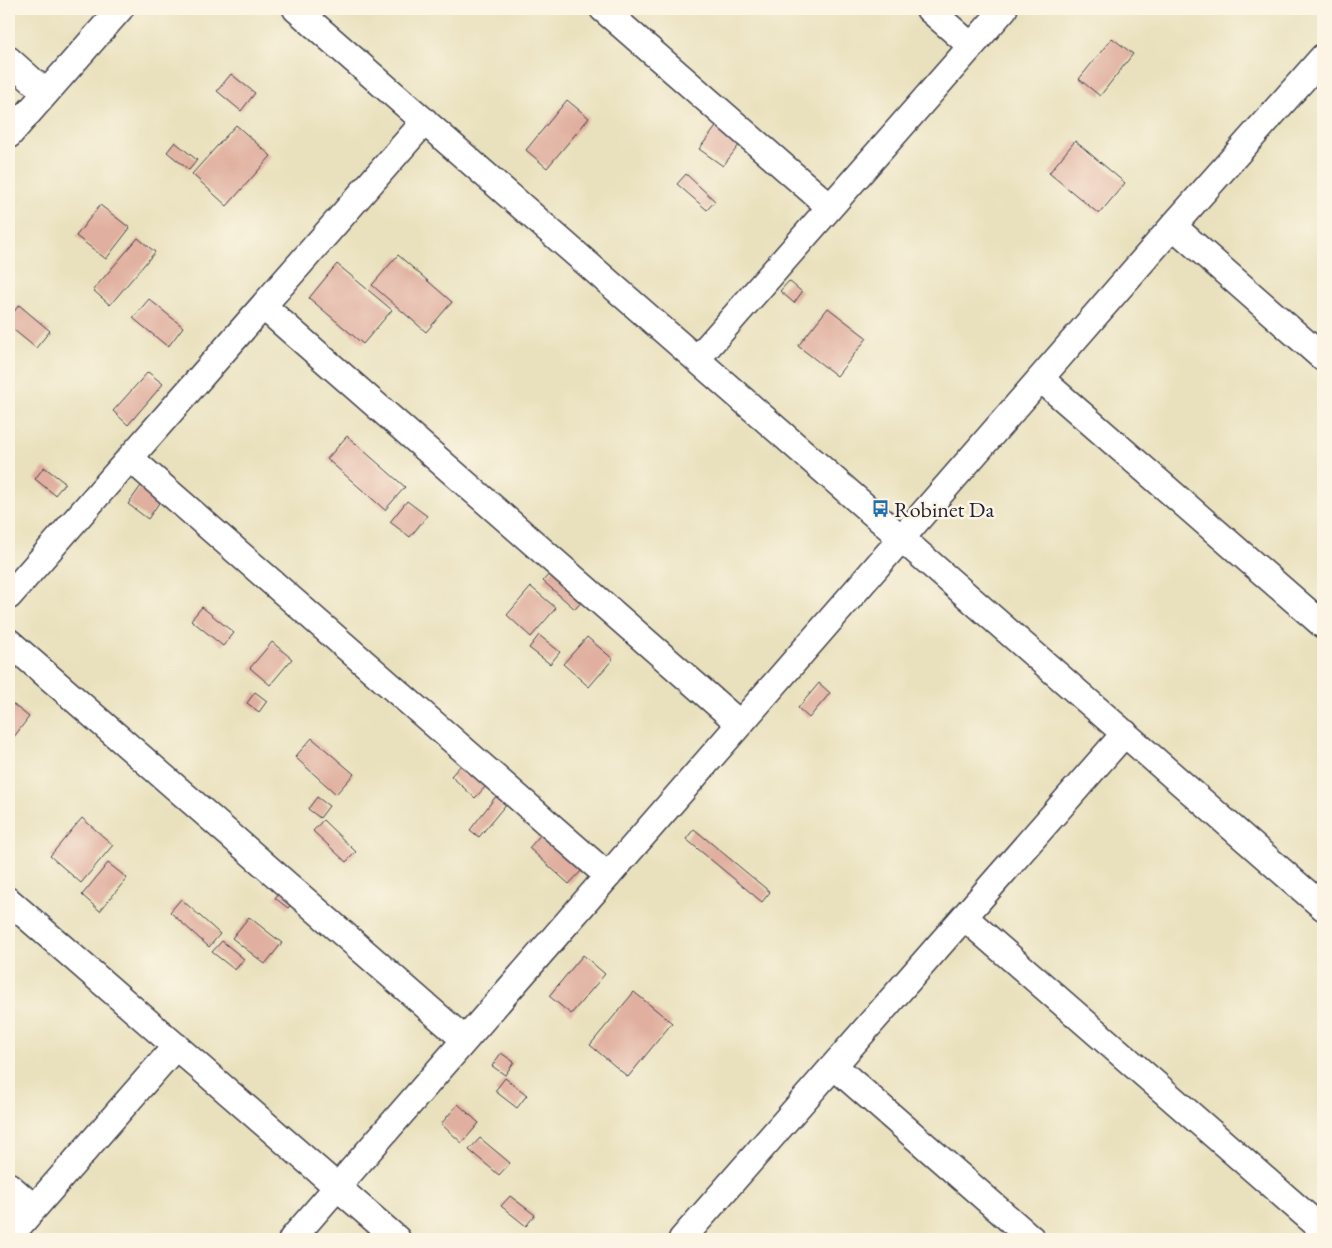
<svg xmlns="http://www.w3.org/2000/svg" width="1332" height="1248" viewBox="0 0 1332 1248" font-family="'EB Garamond',serif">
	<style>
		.building { fill: #e0af9f }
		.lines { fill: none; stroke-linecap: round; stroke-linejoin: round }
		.minor-casing { stroke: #403f4e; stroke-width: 29 }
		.minor { stroke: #fff; stroke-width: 26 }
		.labels { text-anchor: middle; stroke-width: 5; stroke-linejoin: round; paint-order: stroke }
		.poi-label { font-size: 22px; fill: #22223b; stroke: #fcf5e5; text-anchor: start }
	</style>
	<rect width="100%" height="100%" fill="#fcf5e5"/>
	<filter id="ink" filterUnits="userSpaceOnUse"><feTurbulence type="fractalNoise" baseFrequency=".02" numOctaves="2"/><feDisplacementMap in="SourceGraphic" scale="10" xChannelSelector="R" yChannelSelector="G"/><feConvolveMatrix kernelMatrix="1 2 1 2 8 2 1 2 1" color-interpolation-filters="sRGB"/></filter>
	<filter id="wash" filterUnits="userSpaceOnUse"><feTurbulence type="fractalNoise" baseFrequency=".0096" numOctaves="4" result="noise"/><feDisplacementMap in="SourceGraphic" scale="20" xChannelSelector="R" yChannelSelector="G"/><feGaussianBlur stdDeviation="1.12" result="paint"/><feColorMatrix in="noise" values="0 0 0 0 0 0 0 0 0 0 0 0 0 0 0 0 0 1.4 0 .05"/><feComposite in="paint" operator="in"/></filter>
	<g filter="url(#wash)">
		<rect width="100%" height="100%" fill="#e9e1bd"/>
		<g id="blocks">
			<!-- building -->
			<path class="building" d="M1112 38 1133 54 1100 96 1079 79Z
				M231 74 255 93 241 111 217 91Z
				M567 100 589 118 547 168 526 150Z
				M719 123 743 140 723 166 699 149Z
				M236 125 271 156 227 206 192 174Z
				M1075 141 1125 183 1099 214 1049 173Z
				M175 142 197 160 189 170 167 152Z
				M686 174 715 201 707 210 677 184Z
				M100 205 130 228 106 259 76 236Z
				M138 238 155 252 110 305 93 290Z
				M398 255 452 302 426 332 372 285Z
				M337 264 392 310 363 344 309 298Z
				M789 281 802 292 794 303 780 291Z
				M149 299 183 327 168 347 133 318Z
				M19 305 50 331 36 348 9 326V318Z
				M828 308 867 338 837 376 798 346Z
				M148 372 163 384 128 425 113 411Z
				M347 436 405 487 385 510 327 459Z
				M44 467 65 483 55 495 35 479Z
				M143 483 163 497 148 519 128 504Z
				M407 501 427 516 410 537 390 522Z
				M556 566 589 594 575 609 543 581Z
				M531 587 556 608 531 637 507 615Z
				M202 607 234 633 223 646 191 620Z
				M539 635 560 652 550 664 529 648Z
				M587 637 613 659 589 687 563 664Z
				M272 642 292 659 270 685 250 668Z
				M819 683 830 693 809 718 798 708Z
				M255 692 267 701 259 712 247 703Z
				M9 701 29 717 13 738 9 735Z
				M312 738 354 774 336 794 295 757Z
				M463 763 487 785 475 798 451 776Z
				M497 795 507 803 479 837 470 830Z
				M317 797 329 806 320 818 308 809Z
				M82 818 113 845 81 883 50 856Z
				M323 820 356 852 346 862 313 831Z
				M694 829 770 892 762 902 686 839Z
				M544 831 584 868 569 884 529 848Z
				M108 863 127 878 100 911 82 895Z
				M284 887 297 898 288 908 275 898Z
				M181 899 220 934 209 947 170 912Z
				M249 917 282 943 265 964 232 938Z
				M222 941 244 959 235 970 212 952Z
				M583 955 605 974 571 1014 549 996Z
				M634 992 672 1023 628 1077 590 1045Z
				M501 1053 514 1062 505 1075 492 1066Z
				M505 1078 527 1095 517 1108 495 1091Z
				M458 1104 479 1123 462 1143 441 1124Z
				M480 1138 510 1163 499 1175 469 1150Z
				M510 1196 535 1215 526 1226 501 1206Z"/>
		</g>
	</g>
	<g filter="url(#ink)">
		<use href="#blocks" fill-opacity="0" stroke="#403f4e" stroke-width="1"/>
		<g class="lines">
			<defs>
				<path id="minor" d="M296 9 1323 907
					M603 9 830 207
					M929 9 971 46
					M9 60 46 93
					M9 135 120 9
					M1173 226 1323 358
					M263 306 740 724
					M697 359 1004 9
					M1041 379 1323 625
					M130 458 608 876
					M9 596 425 121
					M9 642 465 1040
					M9 901 397 1239
					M964 917 1323 1230
					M834 1066 1032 1239
					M9 1186 34 1208
					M9 1237 176 1046
					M292 1239 1173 226 1323 57
					M682 1239 1125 733"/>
			</defs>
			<!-- minor casing -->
			<use href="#minor" class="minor-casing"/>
			<!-- minor -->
			<use href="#minor" class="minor"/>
		</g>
	</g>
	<!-- icons -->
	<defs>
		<symbol id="bus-bare" viewBox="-9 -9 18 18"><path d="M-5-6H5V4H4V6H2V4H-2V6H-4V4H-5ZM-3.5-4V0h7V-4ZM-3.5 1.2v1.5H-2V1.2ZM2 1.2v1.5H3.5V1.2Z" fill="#1f6fb2" stroke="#fcf5e5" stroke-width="2.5" paint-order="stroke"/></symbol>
	</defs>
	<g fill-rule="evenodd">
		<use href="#bus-bare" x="868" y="496" width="25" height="25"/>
	</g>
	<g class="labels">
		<!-- poi labels -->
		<g class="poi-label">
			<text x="894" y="517">Robinet Da</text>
		</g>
	</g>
	<!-- margin -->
	<rect width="1332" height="1248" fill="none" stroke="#fcf5e5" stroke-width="30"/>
</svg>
